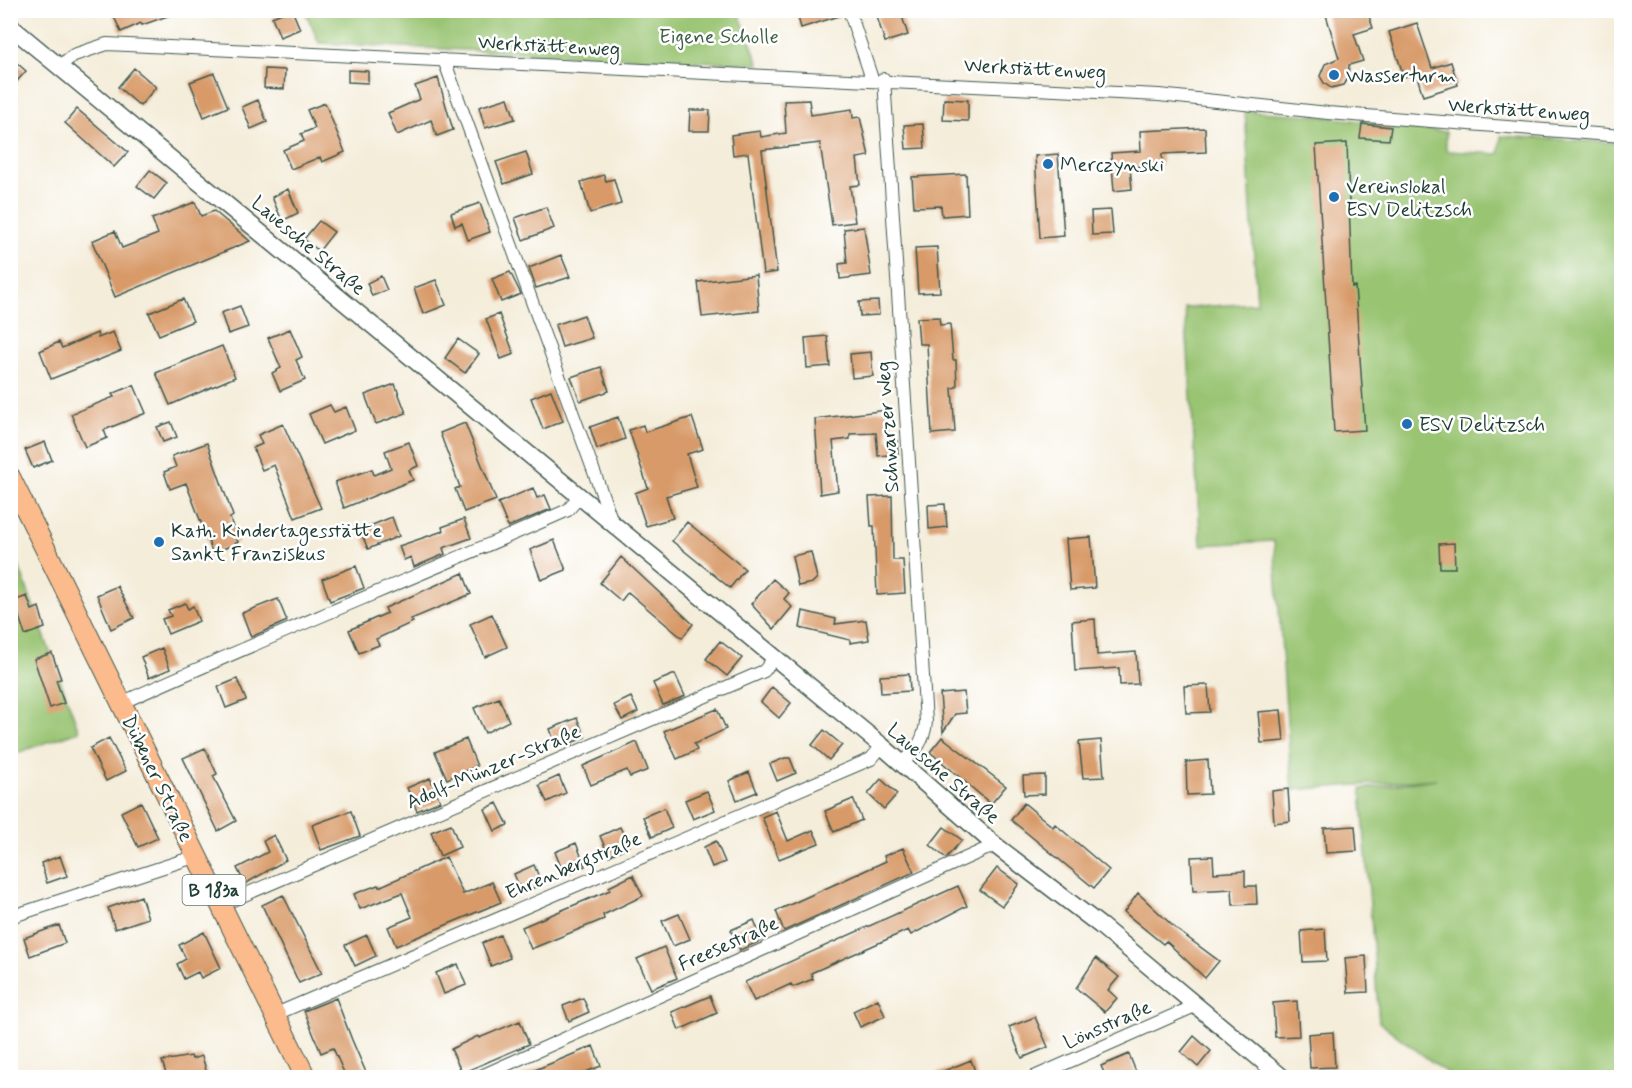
<svg xmlns="http://www.w3.org/2000/svg" width="1632" height="1088" viewBox="0 0 1632 1088" font-family="Mynerve,sans-serif">
	<style>
		.green { fill: #99c472; stroke: #5c8053; stroke-width: 1.5 }
		.building { fill: #d89a68 }
		.lines { fill: none; stroke-linecap: round; stroke-linejoin: round }
		.minor-casing { stroke: #3f574d; stroke-width: 14 }
		.tertiary-casing { stroke: #3f574d; stroke-width: 19 }
		.primary-casing { stroke: #3f574d; stroke-width: 22 }
		.minor { stroke: #fff; stroke-width: 12 }
		.tertiary { stroke: #fff; stroke-width: 16 }
		.primary { stroke: #fbbb8c; stroke-width: 20 }
		.poi-dot { fill: #1f6fb2; stroke: #fff; stroke-width: 2 }
		.labels { text-anchor: middle; stroke-width: 5; stroke-linejoin: round; paint-order: stroke }
		.shield { fill: #fff; stroke: #627771; stroke-width: 1.5 }
		.shield-label { font-size: 18px; font-weight: bold; fill: #1f3d34 }
		.park-label { font-size: 20px; fill: #3e5f44; stroke: #fff }
		.street-label { font-size: 20px; fill: #1f3d34; stroke: #fff }
		.poi-label { font-size: 20px; fill: #1f3d34; stroke: #fff; text-anchor: start }
	</style>
	<rect width="100%" height="100%" fill="#fff"/>
	<filter id="ink" filterUnits="userSpaceOnUse"><feTurbulence type="fractalNoise" baseFrequency=".0167" numOctaves="2"/><feDisplacementMap in="SourceGraphic" scale="12" xChannelSelector="R" yChannelSelector="G"/><feConvolveMatrix kernelMatrix="1 2 1 2 8 2 1 2 1" color-interpolation-filters="sRGB"/></filter>
	<filter id="wash" filterUnits="userSpaceOnUse"><feTurbulence type="fractalNoise" baseFrequency=".008" numOctaves="4" result="noise"/><feDisplacementMap in="SourceGraphic" scale="24" xChannelSelector="R" yChannelSelector="G"/><feGaussianBlur stdDeviation="1.35" result="paint"/><feColorMatrix in="noise" values="0 0 0 0 0 0 0 0 0 0 0 0 0 0 0 0 0 1.4 0 .05"/><feComposite in="paint" operator="in"/></filter>
	<g filter="url(#wash)">
		<rect width="100%" height="100%" fill="#f4edda"/>
		<!-- green -->
		<path class="green" d="M305 11H738L759 64 319 43Z
			M1245 111 1311 115 1446 132V151L1499 154 1501 136 1621 143V1077H1452L1379 1022 1361 789 1437 779 1292 790 1274 541 1201 545 1185 308 1257 303Z
			M10 542 79 731 11 755H10Z"/>
		<g id="blocks">
			<!-- building -->
			<path class="building" d="M111 10H179V12L142 25 141 23 121 32Z
				M289 10H292L300 29 280 37 272 17Z
				M796 10H841L842 15 801 28Z
				M900 10 908 35 885 42 877 17Z
				M1341 10H1367L1373 28 1354 34 1363 61 1349 65 1348 77 1343 85 1331 88 1324 83 1320 76 1325 64 1339 58 1326 15Z
				M1417 23 1432 68 1451 62 1458 85 1423 96 1416 73 1404 77 1389 32Z
				M10 57 26 71 10 89Z
				M134 68 156 87 140 106 118 87Z
				M265 69 285 70 284 89 264 88Z
				M348 70 368 71V83L348 82Z
				M214 73 228 107 204 117 190 82Z
				M438 78 453 130 437 136 431 120 397 135 388 113 420 99 415 86Z
				M508 98 515 119 485 128 479 107Z
				M944 99 968 100V121L943 120Z
				M258 100 267 122 251 129 242 107Z
				M809 100 811 115 852 109 853 118 860 117 869 156 857 158 860 185 850 186 855 222 832 225 820 143 762 150 777 272 763 274 748 153 733 155 731 135 760 131 761 137 786 133 784 101Z
				M325 103 345 152 322 162 320 157 291 169 283 150 304 141 301 134 315 128 307 110Z
				M77 109 128 152 114 167 65 123Z
				M690 110H710L709 131H689Z
				M923 124 925 148 906 149 904 125Z
				M1362 124 1391 127 1389 140 1360 138Z
				M1205 128 1206 152 1162 154V165L1130 167 1132 189 1114 191 1111 153 1141 151 1140 131Z
				M1347 143 1352 287 1355 286 1365 430 1334 432 1316 145Z
				M526 152 533 174 504 184 496 162Z
				M1058 154 1064 236 1040 238 1035 156Z
				M150 170 167 183 154 199 137 186Z
				M966 174 968 214 942 216 941 206 914 207 912 177Z
				M604 175 606 181 614 179 621 204 590 213 581 182Z
				M288 189 298 213 282 221 272 197Z
				M195 202 201 216 214 211 250 241 115 297 92 241 115 231 122 248 158 234 152 219Z
				M480 203 490 232 468 240 462 223 455 226 451 213Z
				M546 207 554 228 523 240 515 218Z
				M1111 210 1113 234 1092 235 1091 211Z
				M319 221 334 232 319 251 304 239Z
				M864 227 871 275 840 279 839 264 847 263 844 229Z
				M937 247 940 292 918 293 915 248Z
				M561 255 570 277 536 288 529 268Z
				M510 272 521 294 501 302 492 279Z
				M756 275 759 311 702 317 698 282Z
				M381 276 387 290 372 296 367 283Z
				M436 280 446 305 423 314 414 288Z
				M183 299 193 321 159 335 149 313Z
				M878 301 879 315 860 316 859 302Z
				M240 306 248 327 228 334 221 313Z
				M499 314 514 354 501 359 486 319Z
				M584 315 592 338 562 347 555 325Z
				M939 317 940 325 950 324 953 360H956L957 387 952 388 955 432 932 434 927 344H919L917 318Z
				M290 329 302 357 296 360 305 380 280 391 272 373 281 368 268 338Z
				M113 332 121 351 51 379 40 351 59 342 62 348 97 333 98 338Z
				M827 336 830 366 807 368 805 338Z
				M458 339 479 354 465 373 445 358Z
				M222 346 235 377 170 405 156 373Z
				M871 352 873 376 852 378 850 354Z
				M601 367 609 391 580 401 571 377Z
				M395 384 406 413 376 424 365 395Z
				M134 385 146 413 104 430 107 438 85 447 71 414 114 397 112 394Z
				M551 390 563 421 543 429 531 398Z
				M330 405 334 412 346 407 355 430 322 444 309 414Z
				M887 410 888 440H897L898 454 878 456 876 433 850 434V439L833 441 838 491 820 494 815 419Z
				M618 417 625 439 597 449 590 427Z
				M692 417 703 449 687 454 697 487 666 496 673 518 646 526 635 493 648 488 629 430 643 425 645 432Z
				M171 422 177 437 163 442 157 427Z
				M465 423 496 500 464 512 455 489 460 487 440 433Z
				M283 424 321 508 295 518 274 465 262 470 253 448 262 444 258 435Z
				M45 442 52 460 33 468 25 450Z
				M409 442 418 466 409 470 413 480 344 508 335 482 372 469 374 475 391 468 385 451Z
				M207 443 233 516 230 518 238 542 213 554 186 483 170 489 164 472 176 467 172 456Z
				M533 488 537 498 545 495 551 509 508 527 498 503Z
				M892 496 893 560H903L905 593 877 595 874 526H871L869 497Z
				M945 504 947 527 929 529 928 505Z
				M392 517 399 536 368 549 360 530Z
				M464 519 471 538 443 548 445 554 414 567 411 557 404 560 399 546 443 531 442 527Z
				M687 522 745 569 730 588 672 541Z
				M1091 537 1095 588 1070 590 1066 539Z
				M554 540 566 570 541 580 530 550Z
				M1454 543 1455 568H1440L1439 544Z
				M811 552 817 578 812 583 798 586 792 556Z
				M621 557 693 624 682 638 628 592 621 601 600 583Z
				M356 566 364 588 330 601 322 579Z
				M463 573 471 594 411 619 413 622 376 639 379 645 359 653 349 630 387 613 385 608Z
				M773 579 789 593 784 599 792 607 774 629 751 604Z
				M117 586 134 618 111 629 97 595Z
				M27 596 32 610 39 607 45 628 25 635 14 601Z
				M278 599 287 621 251 637 242 613Z
				M185 603 188 609 193 606 199 621 168 634 162 619 171 616 168 610Z
				M803 611 836 619 835 624 866 620 869 640 850 643V640L800 628Z
				M492 614 507 647 485 657 470 624Z
				M1095 619 1097 655 1136 652 1138 684 1120 685 1119 668 1075 671 1072 621Z
				M720 641 742 658 727 676 706 659Z
				M162 648 170 669 149 678 141 657Z
				M52 653 61 679 56 680 64 703 50 708 34 659Z
				M675 674 685 696 663 705 653 683Z
				M909 674 910 691 881 693 880 676Z
				M237 679 246 700 226 708 218 687Z
				M1208 685 1210 712 1186 713 1184 686Z
				M772 687 791 703 779 718 761 702Z
				M964 692 966 713 955 714 943 732 940 694Z
				M631 697 638 712 622 720 614 705Z
				M499 698 509 721 485 733 474 708Z
				M717 709 726 729 694 744 697 750 677 759 664 731Z
				M1281 710 1284 741 1261 743 1258 712Z
				M577 718 585 737 564 746 560 738 554 740 550 729Z
				M824 730 842 745 829 760 812 745Z
				M942 737 1006 786 991 804 930 752Z
				M109 738 126 771 106 781 90 748Z
				M466 739 477 766 447 779 435 752Z
				M1101 740 1104 777 1083 778 1079 742Z
				M637 742 648 770 630 777 627 770 591 785 583 766Z
				M205 748 217 774 213 776 236 821 218 831 183 758Z
				M785 758H790L796 773 777 781 770 764Z
				M1208 760 1210 794 1187 795 1186 762Z
				M749 772 757 792 737 800 729 781Z
				M1045 775V794L1024 795 1023 776Z
				M559 776 566 793 547 802 539 785Z
				M430 778 440 801 417 811 407 788Z
				M881 779 897 794 884 809 868 794Z
				M1288 789 1290 821 1274 823 1272 791Z
				M707 791 715 810 693 819 685 800Z
				M853 799 862 820 834 832 825 811Z
				M141 802 158 838 138 847 121 812Z
				M497 803 508 825 495 831 485 809Z
				M1024 803 1053 827 1055 824 1109 870 1094 888 1011 820Z
				M664 808 672 828 652 837 643 817Z
				M351 811 360 836 321 850 312 825Z
				M776 811 788 841 813 830 819 843 779 859 762 817Z
				M451 824 460 847 440 856 431 832Z
				M1355 826 1357 851 1326 853 1324 828Z
				M620 827 629 846 609 856 600 836Z
				M944 827 962 840 946 858 930 845Z
				M274 835 286 860 245 884 237 868 268 852 263 841Z
				M716 841 725 862 712 867 704 847Z
				M576 843 585 866 564 875 555 852Z
				M903 848 914 872 784 931 776 911 886 861 884 856Z
				M60 856 67 876 47 883 41 863Z
				M1213 856 1214 873 1245 871V886H1256L1257 904 1233 905 1232 889 1193 891 1191 857Z
				M446 857 463 894 492 882 501 902 396 946 388 927 412 917 402 893 360 909 354 894 378 885 379 887Z
				M534 865 542 884 522 893 514 874Z
				M997 868 1019 884 1002 906 980 890Z
				M633 875 643 896 603 915 604 919 531 949 522 927 610 890 609 887Z
				M958 886 967 906 911 935 908 930 811 973 813 979 793 987 791 984 754 1001 745 982Z
				M1138 893 1176 929 1219 961 1205 978 1166 941 1163 944 1124 912Z
				M283 895 322 973 299 983 262 905Z
				M141 896 148 918 115 929 108 908Z
				M679 914 690 939 673 946 662 921Z
				M754 920 762 940 740 950 731 930Z
				M59 925 65 943 30 956 24 938Z
				M1325 929 1327 961 1303 962 1301 931Z
				M204 932 221 968 201 978 198 972 184 979 177 964 186 959 179 945Z
				M367 935 376 956 355 966 345 945Z
				M500 935 510 958 491 966 482 943Z
				M664 947 677 978 651 989 637 959Z
				M1366 956 1368 992 1348 993 1345 958Z
				M1096 958 1119 977 1108 990 1117 998 1105 1012 1076 988Z
				M458 964 466 985 444 994 436 973Z
				M710 996 717 1013 679 1030 672 1012Z
				M336 998 352 1040 368 1077H346L333 1048 321 1053 304 1011Z
				M583 998 589 1012 569 1021 563 1006Z
				M878 999 885 1016 860 1027 853 1011Z
				M1297 1001 1299 1036 1275 1037 1273 1003Z
				M1035 1017 1048 1047 1022 1058 1009 1027Z
				M520 1021 529 1044 462 1073 451 1049 478 1036 479 1038Z
				M1333 1032 1335 1067 1310 1068 1308 1034Z
				M1194 1036 1211 1051 1198 1067 1181 1052Z
				M593 1046 601 1066 573 1077H518Z
				M1129 1054 1136 1072 1124 1077H1106L1101 1066Z
				M191 1056 192 1059 202 1056 208 1077H167L162 1061Z
				M971 1060 977 1077H929Z"/>
		</g>
	</g>
	<g filter="url(#ink)">
		<use href="#blocks" fill-opacity="0" stroke="#3f574d" stroke-width="1.5"/>
		<g class="lines">
			<defs>
				<path id="minor" d="M849 10 872 79
					M444 60 613 524
					M59 66 74 55 107 44 1159 95 1328 113 1622 136
					M884 79 926 722C924 741 916 751 902 763
					M121 703C269 636 419 576 568 510L580 496
					M221 905 764 671 775 657
					M10 917 197 856
					M276 1014 871 759 882 746
					M477 1078 995 845
					M1032 1078 1197 1005"/>
				<path id="tertiary" d="M10 26 882 746 995 845 1101 926 1283 1078"/>
				<path id="primary" d="M10 477 306 1078"/>
			</defs>
			<!-- minor casing -->
			<use href="#minor" class="minor-casing"/>
			<!-- tertiary casing -->
			<use href="#tertiary" class="tertiary-casing"/>
			<!-- primary casing -->
			<use href="#primary" class="primary-casing"/>
			<!-- minor -->
			<use href="#minor" class="minor"/>
			<!-- tertiary -->
			<use href="#tertiary" class="tertiary"/>
			<!-- primary -->
			<use href="#primary" class="primary"/>
		</g>
	</g>
	<!-- markers -->
	<g class="poi-dot">
		<circle cx="1334" cy="75" r="6"/>
		<circle cx="1048" cy="164" r="6"/>
		<circle cx="1334" cy="197" r="6"/>
		<circle cx="1407" cy="424" r="6"/>
		<circle cx="159" cy="542" r="6"/>
	</g>
	<g class="labels">
		<!-- shield labels -->
		<rect class="shield" x="182.5" y="875" width="63" height="30" rx="4.5"/>
		<g class="shield-label">
			<text x="214" y="896">B 183a</text>
		</g>
		<!-- park labels -->
		<g class="park-label">
			<text x="719" y="43">Eigene Scholle</text>
		</g>
		<!-- street labels -->
		<g class="street-label">
			<text transform="translate(549 45) rotate(3)" y="7">Werkstättenweg</text>
			<text transform="translate(1035 68) rotate(3)" y="7">Werkstättenweg</text>
			<text transform="translate(1519 109) rotate(4)" y="7">Werkstättenweg</text>
			<text transform="translate(309 245) rotate(40)" y="7">Lauesche Straße</text>
			<text transform="translate(887 427) rotate(-94)" y="7">Schwarzer Weg</text>
			<text transform="translate(493 766) rotate(-23)" y="7">Adolf-Münzer-Straße</text>
			<text transform="translate(944 773) rotate(41)" y="7">Lauesche Straße</text>
			<text transform="translate(158 778) rotate(64)" y="7">Dübener Straße</text>
			<text transform="translate(573 865) rotate(-23)" y="7">Ehrenbergstraße</text>
			<text transform="translate(728 943) rotate(-24)" y="7">Freesestraße</text>
			<text transform="translate(1107 1024) rotate(-24)" y="7">Lönsstraße</text>
		</g>
		<!-- poi labels -->
		<g class="poi-label">
			<text x="1346" y="82">Wasserturm</text>
			<text x="1060" y="171">Merczynski</text>
			<text x="1346" y="193">Vereinslokal<tspan x="1346" dy="23">ESV Delitzsch</tspan></text>
			<text x="1419" y="431">ESV Delitzsch</text>
			<text x="171" y="537">Kath. Kindertagesstätte<tspan x="171" dy="23">Sankt Franziskus</tspan></text>
		</g>
	</g>
	<!-- margin -->
	<rect width="1632" height="1088" fill="none" stroke="#fff" stroke-width="36"/>
</svg>
